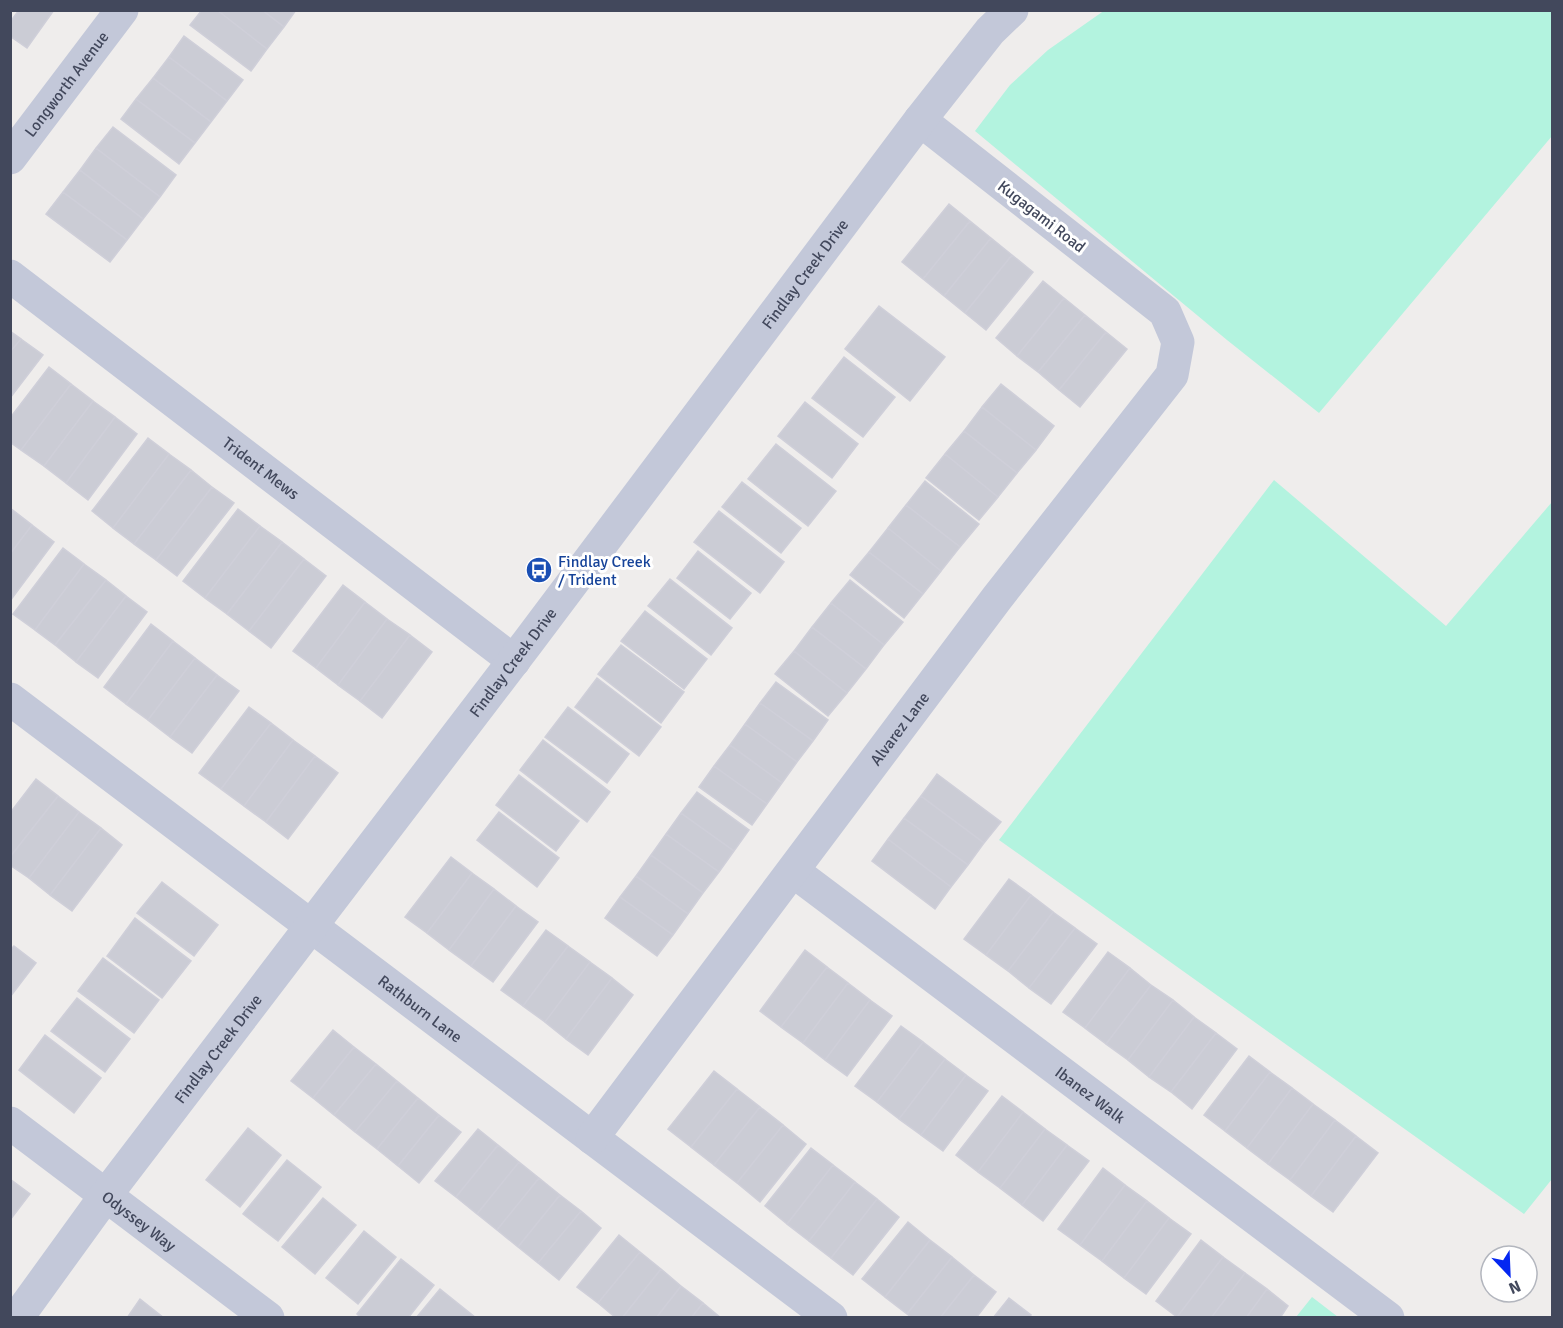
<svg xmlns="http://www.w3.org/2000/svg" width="1563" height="1328" viewBox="0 0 1563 1328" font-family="Signika,sans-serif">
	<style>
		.green { fill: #b3f3df }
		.building { fill: #cbccd5; stroke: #cfcfd9; stroke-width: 1.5 }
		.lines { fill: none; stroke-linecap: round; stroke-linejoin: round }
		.minor { stroke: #c3c8d9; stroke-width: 33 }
		.labels { text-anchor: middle; stroke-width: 6; stroke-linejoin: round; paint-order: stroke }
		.street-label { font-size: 16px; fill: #42485c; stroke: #fff }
		.transit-label { font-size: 16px; fill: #164399; stroke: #fff; text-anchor: start }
	</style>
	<rect width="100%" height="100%" fill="#efedec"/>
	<!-- green -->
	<path class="green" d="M1105 10 1552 11V136L1319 413 1227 340 975 131 1010 85 1048 50Z
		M1274 480 1446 626 1552 502V1179L1524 1214 999 840Z
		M1312 1297 1338 1317H1296Z"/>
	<!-- building -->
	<path class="building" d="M19 10H54L27 48 10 36V22Z
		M202 10H217L267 49 251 71 190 25Z
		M217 10H262L284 27 267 49Z
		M262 10H296L284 27Z
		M184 36 243 80 227 101 169 57Z
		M169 57 227 101 211 122 153 78Z
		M153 78 211 122 195 143 136 99Z
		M136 99 195 143 179 164 121 119Z
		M113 127 176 175 160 197 96 148Z
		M96 148 160 197 143 219 80 170Z
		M80 170 143 219 127 240 63 192Z
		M63 192 127 240 110 262 46 214Z
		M949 204 970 221 923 279 902 262Z
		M970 221 991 238 944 296 923 279Z
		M991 238 1012 255 965 313 944 296Z
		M1012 255 1033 272 986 330 965 313Z
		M1043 281 1064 298 1017 356 996 338Z
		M1064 298 1085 315 1038 372 1017 356Z
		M879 306 945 357 910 401 845 349Z
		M1085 315 1106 332 1059 390 1038 372Z
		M10 331 21 339 10 352Z
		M1106 332 1127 349 1080 407 1059 390Z
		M21 339 43 355 10 398V352Z
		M844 357 895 397 863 437 812 398Z
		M49 367 71 384 21 450 10 442V418Z
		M71 384 93 401 44 466 21 450Z
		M1001 384 1054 426 1036 450 982 407Z
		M93 401 115 417 66 483 44 466Z
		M805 402 858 444 832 478 778 436Z
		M982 407 1036 450 1017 473 964 431Z
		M115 417 137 434 88 500 66 483Z
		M964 431 1017 473 998 497 945 454Z
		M148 438 169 454 113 528 92 511Z
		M776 444 836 491 808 526 748 479Z
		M169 454 191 470 134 544 113 528Z
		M945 454 998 497 979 520 926 478Z
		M191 470 212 487 156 560 134 544Z
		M925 481 979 524 960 547 906 505Z
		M742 482 801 528 781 553 722 507Z
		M212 487 234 503 177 576 156 560Z
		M906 505 960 547 941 571 888 528Z
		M10 508 32 525 10 554Z
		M238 509 260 526 205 598 183 581Z
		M719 511 784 562 760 593 694 542Z
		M32 525 54 542 10 601V554Z
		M260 526 282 542 227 614 205 598Z
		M888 528 941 571 923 594 869 552Z
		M282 542 304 559 249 631 227 614Z
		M63 548 84 564 35 630 13 614Z
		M698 551 751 593 730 619 677 578Z
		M869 552 923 594 904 618 850 575Z
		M304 559 326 576 271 648 249 631Z
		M84 564 106 580 55 645 35 630Z
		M670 579 732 628 711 655 648 606Z
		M106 580 126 596 76 662 55 645Z
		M850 580 903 622 884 645 831 603Z
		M343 585 365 602 316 668 293 651Z
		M126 596 147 612 98 678 76 662Z
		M365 602 387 619 338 685 316 668Z
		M831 603 884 645 866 669 812 627Z
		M645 611 707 659 684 689 621 641Z
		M387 619 410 635 360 701 338 685Z
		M151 624 173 641 126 704 104 687Z
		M812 627 866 669 847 693 794 651Z
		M410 635 432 652 382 718 360 701Z
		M173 641 195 658 148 720 126 704Z
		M621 645 684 692 661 723 598 674Z
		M794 651 847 693 828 716 775 674Z
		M195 658 217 675 170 737 148 720Z
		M217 675 239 691 192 753 170 737Z
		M597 678 661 727 639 756 575 707Z
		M776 682 828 720 813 741 760 703Z
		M760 703 813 741 797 762 745 724Z
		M249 707 271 723 221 789 199 773Z
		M568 707 629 754 607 783 545 737Z
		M271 723 293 740 244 806 221 789Z
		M745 724 797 762 782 783 730 745Z
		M293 740 315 756 266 822 244 806Z
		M543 740 610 792 587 822 520 770Z
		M730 745 782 783 767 804 714 766Z
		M315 756 338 773 288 839 266 822Z
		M714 766 767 804 752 825 699 787Z
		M937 774 1001 822 984 843 921 796Z
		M519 775 579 821 556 851 496 805Z
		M36 779 58 796 10 857V813Z
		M697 792 749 830 734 851 681 813Z
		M58 796 79 812 29 878 10 865V857Z
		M921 796 984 843 968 865 904 818Z
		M79 812 101 828 50 895 29 878Z
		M499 812 559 858 537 887 477 840Z
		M681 813 734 851 719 872 666 834Z
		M904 818 968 865 951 887 888 839Z
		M101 828 122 845 72 911 50 895Z
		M666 834 719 872 703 893 651 855Z
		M888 839 951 887 935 909 872 861Z
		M651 855 703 893 688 914 636 876Z
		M451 857 472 873 427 933 405 917Z
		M472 873 494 889 449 950 427 933Z
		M636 876 688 914 673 935 620 897Z
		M1009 879 1031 895 986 955 964 939Z
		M162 882 218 925 194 956 137 913Z
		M494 889 516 906 471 966 449 950Z
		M1031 895 1053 912 1008 971 986 955Z
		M620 897 673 935 657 956 605 918Z
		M516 906 538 922 493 982 471 966Z
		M1053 912 1075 928 1029 988 1008 971Z
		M135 918 191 961 162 998 107 956Z
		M1075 928 1097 944 1051 1004 1029 988Z
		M546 930 568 946 523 1006 501 990Z
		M14 946 36 963 10 997V950Z
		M568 946 590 962 545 1022 523 1006Z
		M805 950 827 967 781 1027 760 1011Z
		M1108 952 1130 968 1085 1028 1063 1012Z
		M103 958 159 1000 134 1033 78 991Z
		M590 962 612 978 566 1039 545 1022Z
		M827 967 848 983 803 1043 781 1027Z
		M1130 968 1151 985 1106 1044 1085 1028Z
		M612 978 633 995 588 1055 566 1039Z
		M848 983 870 1000 825 1060 803 1043Z
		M1151 985 1173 1000 1128 1060 1106 1044Z
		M77 998 130 1039 105 1072 51 1031Z
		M870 1000 892 1016 847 1076 825 1060Z
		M1173 1000 1194 1017 1149 1077 1128 1060Z
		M1194 1017 1216 1033 1171 1092 1149 1077Z
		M901 1026 923 1042 877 1102 855 1086Z
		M333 1030 354 1047 313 1098 291 1081Z
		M1216 1033 1237 1049 1192 1109 1171 1092Z
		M45 1035 101 1078 74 1113 19 1070Z
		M923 1042 945 1059 899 1119 877 1102Z
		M354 1047 376 1064 334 1115 313 1098Z
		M1249 1056 1270 1072 1225 1131 1204 1115Z
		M945 1059 966 1075 921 1135 899 1119Z
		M376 1064 397 1081 355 1132 334 1115Z
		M714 1071 737 1089 691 1147 668 1129Z
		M1270 1072 1292 1088 1247 1148 1225 1131Z
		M966 1075 988 1091 943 1151 921 1135Z
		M397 1081 418 1098 377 1149 355 1132Z
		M1292 1088 1313 1104 1268 1164 1247 1148Z
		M737 1089 760 1107 714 1165 691 1147Z
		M1002 1096 1023 1112 978 1172 956 1155Z
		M418 1098 439 1115 398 1166 377 1149Z
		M1313 1104 1335 1120 1290 1180 1268 1164Z
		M760 1107 783 1125 737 1183 714 1165Z
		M1023 1112 1045 1129 1000 1188 978 1172Z
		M439 1115 461 1132 419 1183 398 1166Z
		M1335 1120 1356 1136 1311 1196 1290 1180Z
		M783 1125 806 1144 760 1202 737 1183Z
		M248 1128 281 1155 240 1207 206 1180Z
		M478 1129 498 1145 456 1197 435 1181Z
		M1045 1129 1067 1145 1022 1205 1000 1188Z
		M1356 1136 1378 1153 1333 1212 1311 1196Z
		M498 1145 519 1162 477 1214 456 1197Z
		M1067 1145 1089 1161 1043 1221 1022 1205Z
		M811 1148 833 1165 787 1224 765 1206Z
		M287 1160 321 1187 278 1241 243 1214Z
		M519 1162 539 1178 497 1230 477 1214Z
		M833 1165 855 1182 809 1241 787 1224Z
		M1103 1168 1125 1185 1080 1245 1058 1229Z
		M539 1178 560 1195 518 1247 497 1230Z
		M10 1179 30 1194 10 1220Z
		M855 1182 877 1199 831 1258 809 1241Z
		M1125 1185 1147 1201 1102 1261 1080 1245Z
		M560 1195 581 1211 538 1263 518 1247Z
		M323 1198 356 1225 315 1274 282 1247Z
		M877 1199 899 1217 853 1275 831 1258Z
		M1147 1201 1169 1218 1124 1278 1102 1261Z
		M581 1211 601 1228 559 1280 538 1263Z
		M1169 1218 1191 1234 1146 1294 1124 1278Z
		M908 1222 930 1240 885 1297 862 1279Z
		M364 1231 396 1257 358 1304 326 1278Z
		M619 1235 640 1252 598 1303 577 1287Z
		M930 1240 952 1257 907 1314 885 1297Z
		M1201 1240 1223 1257 1177 1317 1156 1301Z
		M640 1252 661 1269 622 1318H616L598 1303Z
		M952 1257 974 1275 940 1318H912L907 1314Z
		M1223 1257 1245 1273 1211 1318 1177 1317Z
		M401 1259 434 1285 408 1318H361L357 1314Z
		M661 1269 681 1286 656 1318H622Z
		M1245 1273 1267 1289 1246 1318H1211Z
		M974 1275 996 1292 976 1318H940Z
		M681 1286 703 1303 691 1318H656Z
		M440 1289 475 1317V1318H416Z
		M1267 1289 1288 1306 1280 1318H1246Z
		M1009 1298 1031 1315 1029 1318H993Z
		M140 1299 164 1318H127Z
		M703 1303 721 1318H691Z"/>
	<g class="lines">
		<!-- minor -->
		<g class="minor">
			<path id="s1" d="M10 158 122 10"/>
			<path id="s2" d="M10 276 514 661"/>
			<path id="s3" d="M10 699 831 1318"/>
			<path id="s4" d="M793 871 1388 1318"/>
			<path id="s5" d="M10 1123 268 1318"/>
			<path id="s6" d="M592 1138 997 598 1172 375 1178 342 1165 312 920 120"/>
			<path id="s7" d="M17 1318 106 1195 528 642 920 120 990 31 1012 10"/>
		</g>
	</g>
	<!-- icons -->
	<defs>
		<symbol id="bus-disc" viewBox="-11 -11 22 22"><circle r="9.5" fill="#1a4fb4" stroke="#fff"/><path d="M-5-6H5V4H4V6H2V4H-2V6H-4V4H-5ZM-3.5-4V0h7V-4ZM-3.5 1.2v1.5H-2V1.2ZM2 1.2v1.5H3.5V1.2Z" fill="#fff"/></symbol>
	</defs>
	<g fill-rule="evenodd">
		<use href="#bus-disc" x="524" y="555" width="30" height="30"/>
	</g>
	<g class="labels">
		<!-- street labels -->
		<g class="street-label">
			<text dy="6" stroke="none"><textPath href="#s1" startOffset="93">Longworth Avenue</textPath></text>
			<text transform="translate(1042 216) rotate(38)" y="6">Kugagami Road</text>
			<text dy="6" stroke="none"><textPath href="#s7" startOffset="1308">Findlay Creek Drive</textPath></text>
			<text dy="6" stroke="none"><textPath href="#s2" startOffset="316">Trident Mews</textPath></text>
			<text dy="6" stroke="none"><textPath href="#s7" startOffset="822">Findlay Creek Drive</textPath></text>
			<text dy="6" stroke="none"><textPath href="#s6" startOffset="512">Alvarez Lane</textPath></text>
			<text dy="6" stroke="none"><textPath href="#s3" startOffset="514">Rathburn Lane</textPath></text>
			<text dy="6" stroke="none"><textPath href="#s7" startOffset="336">Findlay Creek Drive</textPath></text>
			<text dy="6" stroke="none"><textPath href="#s4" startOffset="372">Ibanez Walk</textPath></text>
			<text dy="6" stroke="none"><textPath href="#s5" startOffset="162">Odyssey Way</textPath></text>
		</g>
		<!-- transit labels -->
		<g class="transit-label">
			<text x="558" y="567">Findlay Creek<tspan x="558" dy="18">/ Trident</tspan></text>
		</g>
	</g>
	<!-- border -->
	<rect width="1563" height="1328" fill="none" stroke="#42485c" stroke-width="24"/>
	<!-- north arrow -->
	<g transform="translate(1509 1274) rotate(157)"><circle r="28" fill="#ffffff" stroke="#b3b6be" stroke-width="1.5"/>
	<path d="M0-4.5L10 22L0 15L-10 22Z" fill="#0426f1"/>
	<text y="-9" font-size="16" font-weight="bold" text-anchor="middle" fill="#42485c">N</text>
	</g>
</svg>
